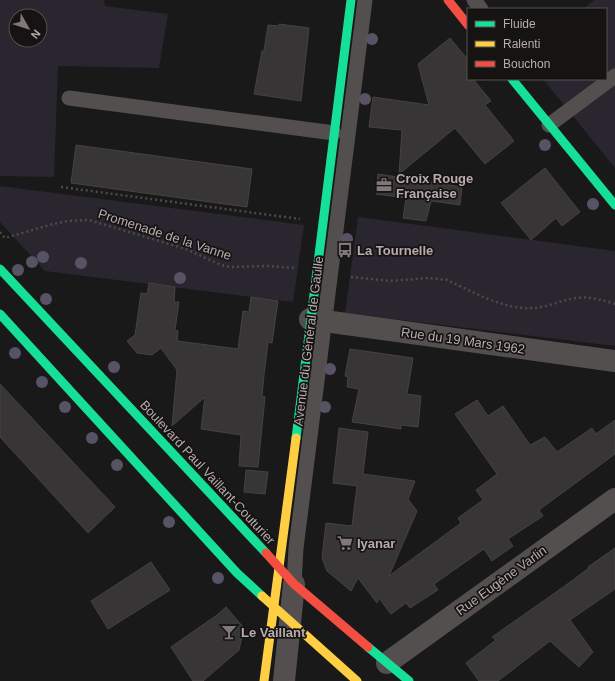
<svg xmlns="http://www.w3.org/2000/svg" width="615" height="681" viewBox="0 0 615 681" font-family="Helvetica,sans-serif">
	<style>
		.green { fill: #29262f; fill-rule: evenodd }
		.building { fill: #373535; stroke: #454242 }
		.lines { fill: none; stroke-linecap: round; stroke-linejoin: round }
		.path { stroke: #4e4a4a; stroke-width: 2.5; stroke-dasharray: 2 3; stroke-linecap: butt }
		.lane { stroke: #534f4f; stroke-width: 15 }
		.street { stroke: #534f4f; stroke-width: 22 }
		.fast { stroke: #16e098; stroke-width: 9 }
		.slow { stroke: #ffcf43; stroke-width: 9 }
		.jam { stroke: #f24e42; stroke-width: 9 }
		.tree { fill: #575365 }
		.labels { text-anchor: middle; stroke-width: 3.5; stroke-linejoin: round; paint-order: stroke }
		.poi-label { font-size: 13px; font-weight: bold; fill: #baabad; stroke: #151413; text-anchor: start }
		.street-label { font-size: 13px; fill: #baabad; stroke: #151413 }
	</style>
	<rect width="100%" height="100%" fill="#191919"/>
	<!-- green -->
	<path class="green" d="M0 0H104L105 6 168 14 159 68 58 66 54 177 0 176ZM16 16H40V40H16Z
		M594 0H615V168L543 79H606V9H583Z
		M0 186 304 225 293 302 45 271 0 222Z
		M358 217 615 251V346L345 313Z"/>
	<!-- building -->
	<path class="building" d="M279 24 309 28 301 101 254 94 262 51H264L268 25 279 26Z
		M450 38 468 60V79H473L491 101 485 105 514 141 485 164 455 128 399 174 402 130 369 127 373 97 429 105 418 64Z
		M76 145 252 169 247 207 71 183Z
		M545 168 580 212 562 226 556 218 531 240 501 203Z
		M378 174 462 187 460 205 431 201 426 221 403 218 406 198 376 194Z
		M149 283 175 287 174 302H179L175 330 178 331 177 341 238 349 243 311 249 312 251 297 278 301 272 343 268 342 264 375 262 396 265 397 258 467 239 466 241 435 201 429 205 397 172 426 177 370 161 348 152 355 137 353 127 341 135 335 141 293 147 294Z
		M350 349 413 358 407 394 421 396 418 427 401 425V429L352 422 359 389 347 387 348 377 345 376Z
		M0 384 115 507 88 533 0 437Z
		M477 400 488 416 503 406 530 445 545 437 557 452 592 428 596 434 615 420V454L539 510 543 516 508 539 513 546 492 561 484 549 434 584 438 590 410 608 406 603 391 614 379 598 377 603 358 578 351 591 327 571 322 558 326 523 352 526 357 486 333 483 339 428 368 432 363 474 415 481 408 499 417 511 389 576 461 523 458 518 483 500 476 490 497 474 455 414Z
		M246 470 268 472 265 494 244 492Z
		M615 548V589L570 620 593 652 579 667 550 641 498 681H479L466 663 496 640 492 637 562 588 589 568 588 567Z
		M151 562 170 590 108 629 91 601Z
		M226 607 244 628 239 650 203 681H193L171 647 217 615Z"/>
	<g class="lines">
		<!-- path -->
		<path class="path" d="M61 187 300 219
			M0 232 5 238 53 224 68 221 89 220 186 249 221 265 230 267 268 266 294 268
			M351 277 391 281 429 278 447 280C474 292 503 310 534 308 548 307 562 300 576 298 589 296 602 300 615 304"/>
		<!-- lane -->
		<path class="lane" d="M474 0 481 9
			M69 98 334 133
			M549 125 615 76
			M294 584 296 548 365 0"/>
		<!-- street -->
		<path class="street" d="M310 319 615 361
			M387 663 615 499
			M284 681 294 584"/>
		<!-- fast -->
		<path class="fast" d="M512 79 615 205
			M0 269 266 553
			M0 314 237 573 262 596
			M296 438 351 0
			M368 647 409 681"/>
		<!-- slow -->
		<path class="slow" d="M262 596 357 681
			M264 681 296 438"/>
		<!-- jam -->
		<path class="jam" d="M448 0 468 25
			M266 553 294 584 368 647"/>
	</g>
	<!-- trees -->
	<g class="tree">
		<circle cx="372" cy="39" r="6"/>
		<circle cx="365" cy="99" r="6"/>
		<circle cx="545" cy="145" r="6"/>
		<circle cx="593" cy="204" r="6"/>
		<circle cx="347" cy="239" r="6"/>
		<circle cx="43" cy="257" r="6"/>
		<circle cx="32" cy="262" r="6"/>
		<circle cx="81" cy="263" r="6"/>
		<circle cx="18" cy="270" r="6"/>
		<circle cx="180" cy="278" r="6"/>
		<circle cx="46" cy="299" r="6"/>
		<circle cx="15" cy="353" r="6"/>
		<circle cx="114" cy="367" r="6"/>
		<circle cx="330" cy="369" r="6"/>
		<circle cx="42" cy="382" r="6"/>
		<circle cx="65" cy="407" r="6"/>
		<circle cx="325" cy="407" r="6"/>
		<circle cx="92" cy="438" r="6"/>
		<circle cx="117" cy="465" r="6"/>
		<circle cx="169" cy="522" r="6"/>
		<circle cx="218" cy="578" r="6"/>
	</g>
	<!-- icons -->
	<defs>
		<symbol id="office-bare" viewBox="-9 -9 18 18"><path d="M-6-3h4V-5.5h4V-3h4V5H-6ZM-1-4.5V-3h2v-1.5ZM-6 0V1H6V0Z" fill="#827879" stroke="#151413" stroke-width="2.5" paint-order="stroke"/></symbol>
		<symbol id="bus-bare" viewBox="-9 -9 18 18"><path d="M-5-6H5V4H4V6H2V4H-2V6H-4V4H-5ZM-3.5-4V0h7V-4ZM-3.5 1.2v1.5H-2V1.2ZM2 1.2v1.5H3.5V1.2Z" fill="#827879" stroke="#151413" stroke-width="2.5" paint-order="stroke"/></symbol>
		<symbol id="supermarket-bare" viewBox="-9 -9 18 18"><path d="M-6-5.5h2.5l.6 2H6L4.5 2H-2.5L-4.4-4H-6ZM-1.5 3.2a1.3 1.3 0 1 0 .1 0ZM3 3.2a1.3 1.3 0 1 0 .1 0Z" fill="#827879" stroke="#151413" stroke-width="2.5" paint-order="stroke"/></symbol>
		<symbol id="bar-bare" viewBox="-9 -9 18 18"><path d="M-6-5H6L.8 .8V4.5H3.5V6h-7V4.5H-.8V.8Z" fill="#827879" stroke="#151413" stroke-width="2.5" paint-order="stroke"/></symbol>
	</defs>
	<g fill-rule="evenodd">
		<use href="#office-bare" x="373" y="174" width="22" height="22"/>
		<use href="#bus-bare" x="334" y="239" width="22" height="22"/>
		<use href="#supermarket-bare" x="334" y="532" width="22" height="22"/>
		<use href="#bar-bare" x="218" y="621" width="22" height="22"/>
	</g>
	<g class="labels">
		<!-- poi labels -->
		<g class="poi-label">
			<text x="396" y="183">Croix Rouge<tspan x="396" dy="15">Française</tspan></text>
			<text x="357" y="255">La Tournelle</text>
			<text x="357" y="548">Iyanar</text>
			<text x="241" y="637">Le Vaillant</text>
		</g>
		<!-- street labels -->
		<g class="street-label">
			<text transform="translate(165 234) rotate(18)" y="5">Promenade de la Vanne</text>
			<text transform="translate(463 340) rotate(8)" y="5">Rue du 19 Mars 1962</text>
			<text transform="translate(308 341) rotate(-83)" y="5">Avenue du Général de Gaulle</text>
			<text transform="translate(208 472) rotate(47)" y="5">Boulevard Paul Vaillant-Couturier</text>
			<text transform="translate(501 580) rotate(-36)" y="5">Rue Eugène Varlin</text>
		</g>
	</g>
	<!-- legend -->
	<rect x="467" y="8" width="140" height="72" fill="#151413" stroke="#575051"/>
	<rect x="475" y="21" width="20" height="6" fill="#16e098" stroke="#575051"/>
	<text x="503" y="28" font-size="12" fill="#baabad">Fluide</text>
	<rect x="475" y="41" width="20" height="6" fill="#ffcf43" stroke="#575051"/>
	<text x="503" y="48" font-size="12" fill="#baabad">Ralenti</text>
	<rect x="475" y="61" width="20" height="6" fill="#f24e42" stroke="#575051"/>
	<text x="503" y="68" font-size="12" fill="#baabad">Bouchon</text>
	<!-- north arrow -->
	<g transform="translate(28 28) rotate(129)"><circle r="19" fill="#151413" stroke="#575051"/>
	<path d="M0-3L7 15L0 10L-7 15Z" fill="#827879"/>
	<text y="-6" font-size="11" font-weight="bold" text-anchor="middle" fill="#baabad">N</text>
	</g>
</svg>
